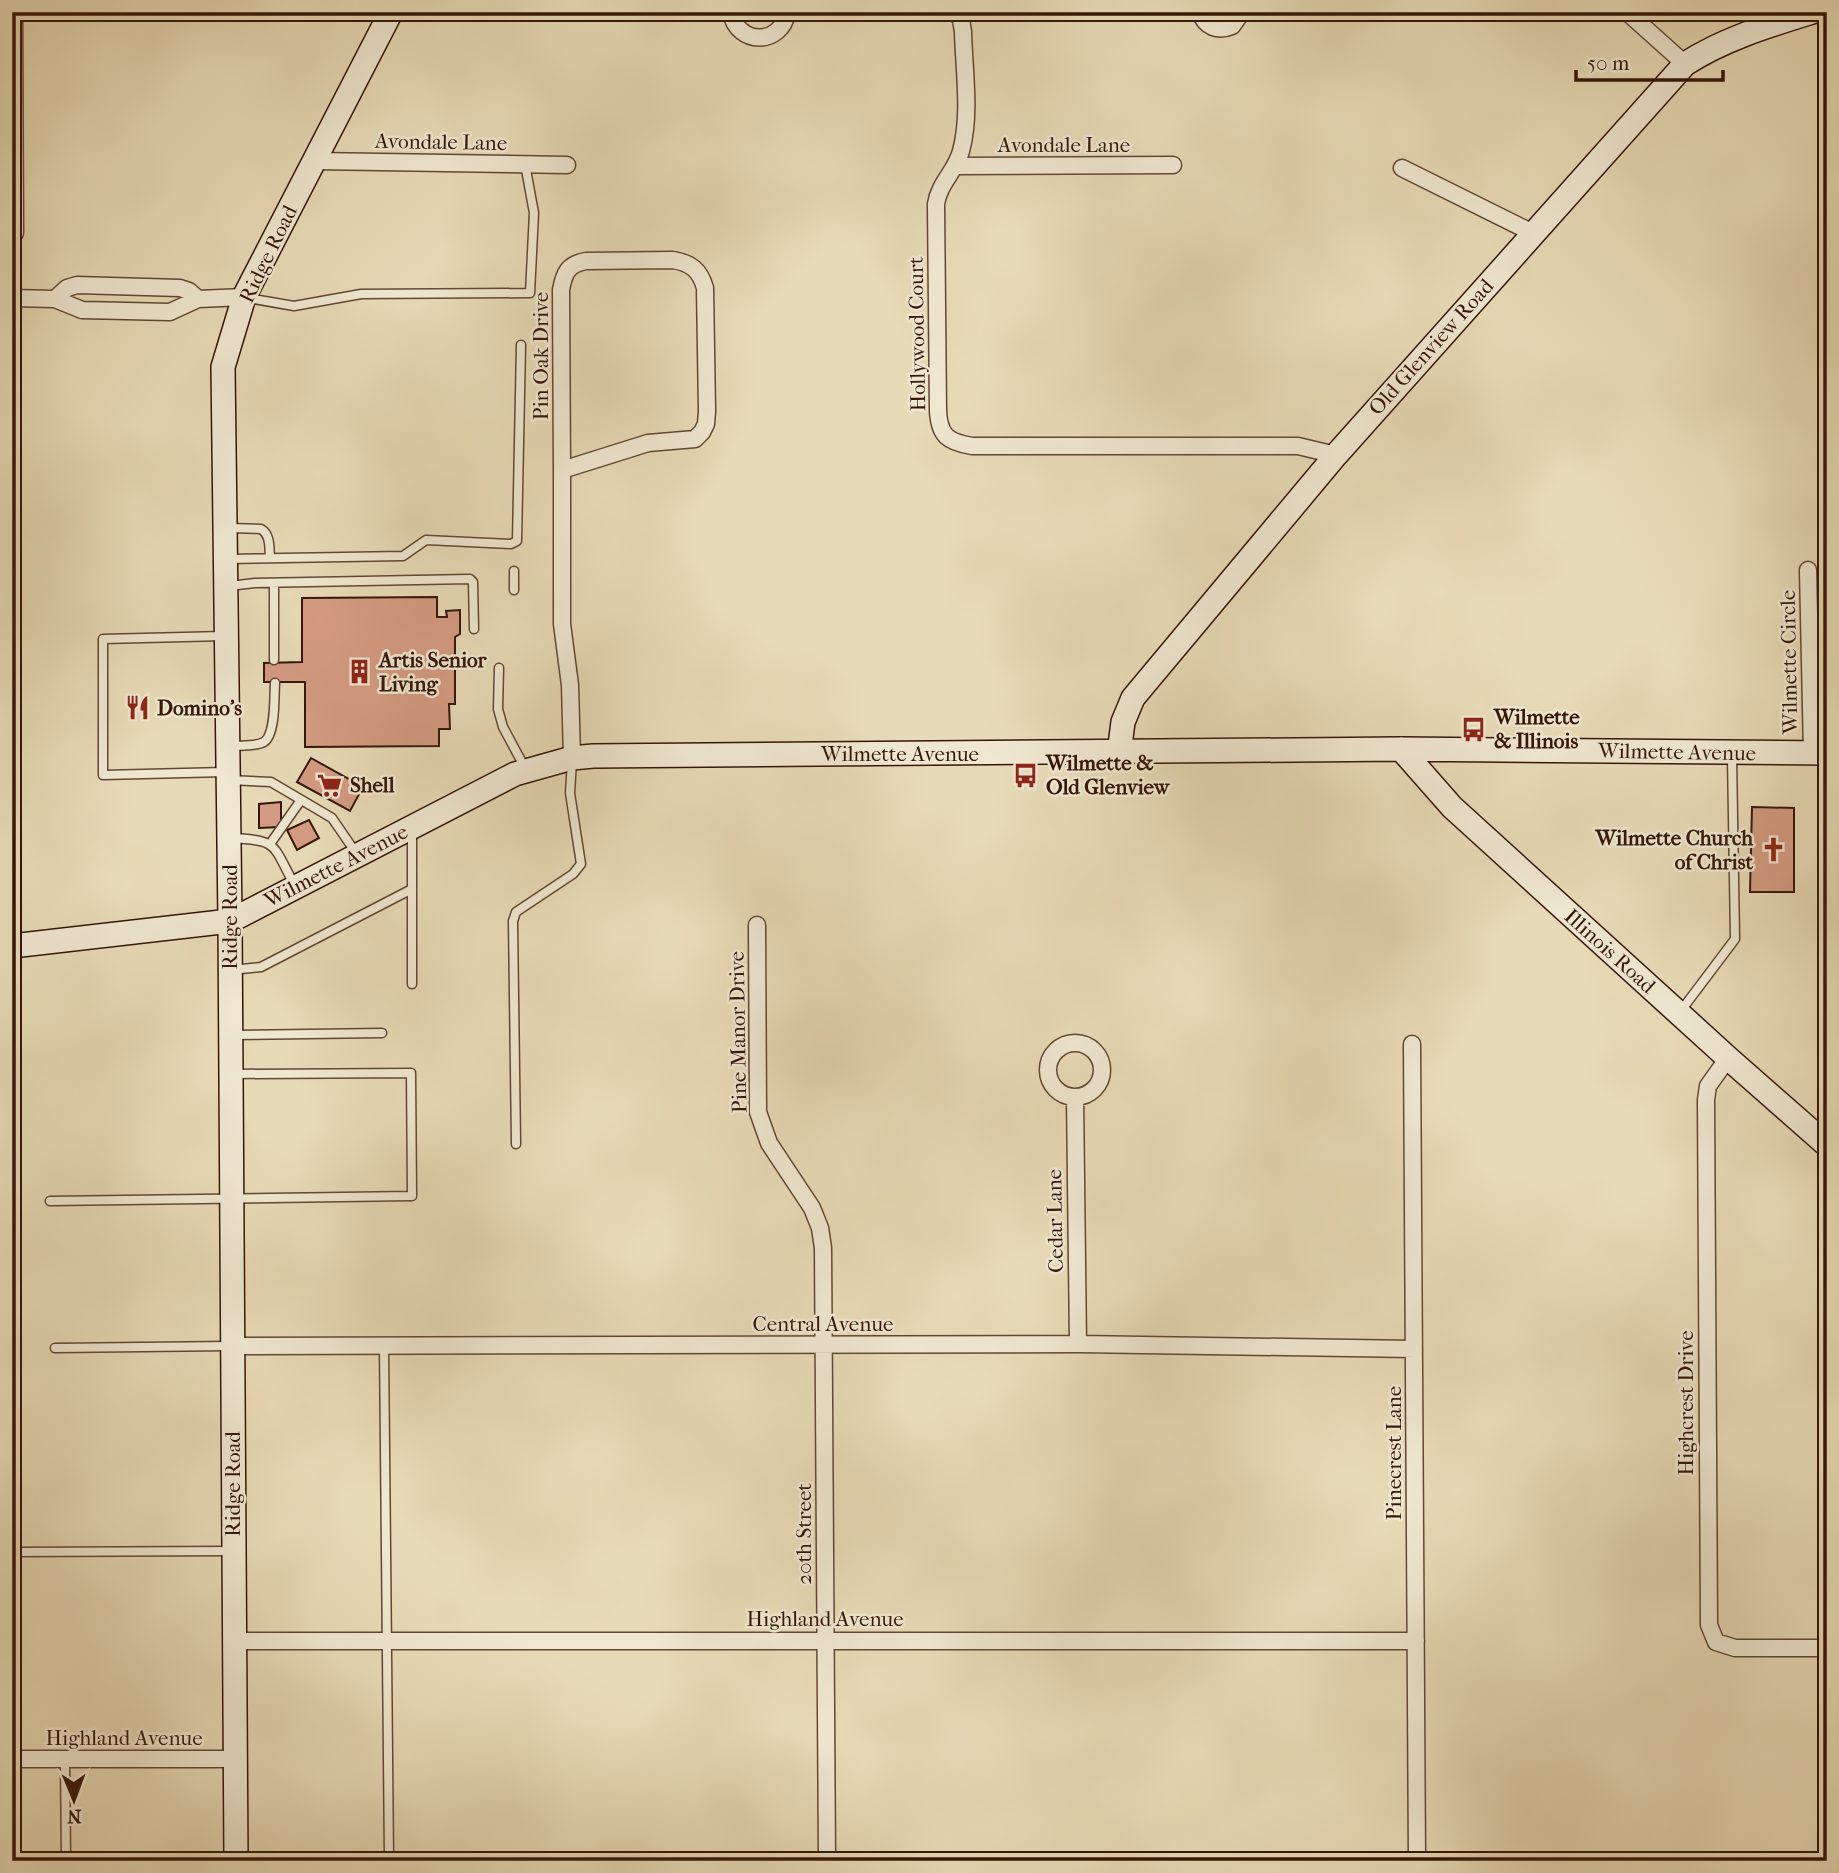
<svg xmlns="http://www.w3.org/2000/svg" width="1839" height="1873" viewBox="0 0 1839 1873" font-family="'IM FELL French Canon',serif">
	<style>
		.building { fill: #d49b82; stroke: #351608; stroke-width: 2 }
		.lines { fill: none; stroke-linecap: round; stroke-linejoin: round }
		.lane-casing { stroke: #624734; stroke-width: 11 }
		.street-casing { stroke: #624734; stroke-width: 19 }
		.secondary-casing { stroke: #351608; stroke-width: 26 }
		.lane { stroke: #efe7d0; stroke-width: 8 }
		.street { stroke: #efe7d0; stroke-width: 16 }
		.secondary { stroke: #efe7d0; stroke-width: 23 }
		.labels { text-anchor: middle; stroke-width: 5; stroke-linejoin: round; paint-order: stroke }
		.street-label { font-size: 21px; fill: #351608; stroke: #efe7d0 }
		.poi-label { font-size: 21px; font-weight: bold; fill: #351608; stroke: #efe7d0; text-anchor: start }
	</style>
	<rect width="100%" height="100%" fill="#e7dab6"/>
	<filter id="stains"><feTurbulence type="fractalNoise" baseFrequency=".00286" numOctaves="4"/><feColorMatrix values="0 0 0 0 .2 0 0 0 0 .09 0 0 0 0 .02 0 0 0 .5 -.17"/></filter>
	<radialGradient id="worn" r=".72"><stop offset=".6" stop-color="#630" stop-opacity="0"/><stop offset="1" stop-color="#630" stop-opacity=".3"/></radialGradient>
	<!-- building -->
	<path class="building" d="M437 597V617H447L446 611 460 610V634L455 637V704H449L450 729H439V746L305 747V682H264V663L302 662V598Z
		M311 758 363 787 350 811 297 782Z
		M281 802V827L259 828V804Z
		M1752 807 1794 808V892H1750Z
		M309 820 319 838 297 850 287 830Z"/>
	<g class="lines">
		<defs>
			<path id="lane" d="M248 298 294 306 361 294 530 293 534 213 525 164
				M229 528 261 529C271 535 269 548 270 558
				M229 559 403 556 426 540 511 544 517 541 521 345
				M514 571V590
				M229 586 255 583 470 579 473 582 474 629
				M224 636 103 639V775L225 772
				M274 660V583
				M499 668 498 709 503 727 525 768
				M231 746C241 745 255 747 264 742 276 734 274 696 275 683
				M229 780 271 782 332 818 356 853
				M412 830V984
				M230 838C279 840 272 844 294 884
				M270 844 301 800
				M231 970 261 967 412 889
				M1680 1012 1735 939 1732 756
				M233 1035 382 1033
				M516 1144 513 921 516 912 573 874 581 864 570 793 572 761
				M50 1201 412 1196 411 1073 233 1074
				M384 1346 389 1859
				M55 1348 229 1346
				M12 1552 231 1551
				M65 1759 66 1861"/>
			<path id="street" d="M731 12C737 46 782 46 787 12
				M955 12 961 19 963 32C964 71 971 114 961 151 956 171 939 183 936 204L938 410C939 436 948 442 972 446H1298L1336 455
				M1200 12C1205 27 1218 32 1232 26L1242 12
				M1627 12 1685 64
				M315 161 567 165
				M955 166 1173 165
				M1402 168 1533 233
				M12 237 15 233 14 12
				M673 260C691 263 700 270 705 288L707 411 706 424 702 432 695 439 648 443 562 470 561 290C564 273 568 264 586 261Z
				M12 298 55 299 82 310 170 312 198 299 244 297
				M55 299 67 288 77 285 180 288 189 291 198 299
				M562 470V624L570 685 572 758
				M1808 570 1812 753
				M757 925 758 1112 769 1143 812 1208 820 1228 823 1248 827 1861
				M1048 1070a27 27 0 1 1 54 0a27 27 0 1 1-54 0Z
				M1412 1044 1417 1861
				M1728 1058 1708 1086 1706 1100 1709 1625 1716 1642 1735 1648H1827
				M1075 1097 1078 1344
				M232 1346 1078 1344 1414 1349
				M235 1641H1416
				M12 1759H235"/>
			<path id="secondary" d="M1401 749 1452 807 1728 1058 1827 1145
				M1119 753 1123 722 1133 698 1336 455 1685 64C1724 39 1767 26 1812 12
				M12 946 230 921 515 774 572 758 593 756 1401 749 1827 753
				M236 1861 230 921 223 367 244 297 391 12"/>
		</defs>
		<!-- lane casing -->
		<use href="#lane" class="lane-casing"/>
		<!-- street casing -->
		<use href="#street" class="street-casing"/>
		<!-- secondary casing -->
		<use href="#secondary" class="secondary-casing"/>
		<!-- lane -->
		<use href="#lane" class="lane"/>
		<!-- street -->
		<use href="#street" class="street"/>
		<!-- secondary -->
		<use href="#secondary" class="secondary"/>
	</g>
	<!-- icons -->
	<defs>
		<symbol id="building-bare" viewBox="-9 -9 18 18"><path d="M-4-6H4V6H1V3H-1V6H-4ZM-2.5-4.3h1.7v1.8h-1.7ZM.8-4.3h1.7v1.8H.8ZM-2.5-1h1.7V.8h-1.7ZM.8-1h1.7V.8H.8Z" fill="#8f2418" stroke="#efe7d0" stroke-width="2.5" paint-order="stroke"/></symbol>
		<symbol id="restaurant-bare" viewBox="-9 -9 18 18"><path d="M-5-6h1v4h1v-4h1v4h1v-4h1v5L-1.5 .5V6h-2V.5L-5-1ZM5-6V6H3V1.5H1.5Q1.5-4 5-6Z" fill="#8f2418" stroke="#efe7d0" stroke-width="2.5" paint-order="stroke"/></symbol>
		<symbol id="bus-bare" viewBox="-9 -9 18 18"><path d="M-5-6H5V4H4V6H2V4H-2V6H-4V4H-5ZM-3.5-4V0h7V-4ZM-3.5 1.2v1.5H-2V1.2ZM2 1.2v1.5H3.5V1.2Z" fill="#8f2418" stroke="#efe7d0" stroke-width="2.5" paint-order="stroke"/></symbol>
		<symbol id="supermarket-bare" viewBox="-9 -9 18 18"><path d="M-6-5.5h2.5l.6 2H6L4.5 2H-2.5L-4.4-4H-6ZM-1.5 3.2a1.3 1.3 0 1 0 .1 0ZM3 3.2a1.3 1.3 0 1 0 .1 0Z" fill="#8f2418" stroke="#efe7d0" stroke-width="2.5" paint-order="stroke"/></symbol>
		<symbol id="church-bare" viewBox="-9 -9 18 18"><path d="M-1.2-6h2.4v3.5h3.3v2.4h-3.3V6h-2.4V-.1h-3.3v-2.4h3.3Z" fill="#8f2418" stroke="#efe7d0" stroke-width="2.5" paint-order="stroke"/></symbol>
	</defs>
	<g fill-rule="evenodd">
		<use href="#building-bare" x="342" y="654" width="35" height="35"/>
		<use href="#restaurant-bare" x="120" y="690" width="35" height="35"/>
		<use href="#bus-bare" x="1456" y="712" width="35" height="35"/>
		<use href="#bus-bare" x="1008" y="758" width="35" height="35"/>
		<use href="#supermarket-bare" x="312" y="768" width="35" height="35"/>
		<use href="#church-bare" x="1756" y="832" width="35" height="35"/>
	</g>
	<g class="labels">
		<!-- street labels -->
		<g class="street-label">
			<text transform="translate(441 142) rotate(1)" y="7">Avondale Lane</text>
			<text x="1064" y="152">Avondale Lane</text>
			<text transform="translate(268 254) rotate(-64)" y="7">Ridge Road</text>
			<text transform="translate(917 334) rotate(-91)" y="7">Hollywood Court</text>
			<text transform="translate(1431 347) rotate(-48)" y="7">Old Glenview Road</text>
			<text transform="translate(541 356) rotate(-90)" y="7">Pin Oak Drive</text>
			<text transform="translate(1789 662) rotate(-91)" y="7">Wilmette Circle</text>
			<text transform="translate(1677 752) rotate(1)" y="7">Wilmette Avenue</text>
			<text x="900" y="761">Wilmette Avenue</text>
			<text transform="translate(336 866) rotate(-27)" y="7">Wilmette Avenue</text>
			<text transform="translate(230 917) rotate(-90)" y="7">Ridge Road</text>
			<text transform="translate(1610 951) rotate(42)" y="7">Illinois Road</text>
			<text transform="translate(738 1032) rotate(-91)" y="7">Pine Manor Drive</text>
			<text transform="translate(1055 1221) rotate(-91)" y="7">Cedar Lane</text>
			<text x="823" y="1331">Central Avenue</text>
			<text transform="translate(1686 1403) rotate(-90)" y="7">Highcrest Drive</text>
			<text transform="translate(1394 1453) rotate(-90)" y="7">Pinecrest Lane</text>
			<text transform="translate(233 1484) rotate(-90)" y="7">Ridge Road</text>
			<text transform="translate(804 1534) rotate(-90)" y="7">20th Street</text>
			<text x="825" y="1626">Highland Avenue</text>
			<text x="124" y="1745">Highland Avenue</text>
		</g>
		<!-- poi labels -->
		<g class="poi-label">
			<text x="379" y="667">Artis Senior<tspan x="379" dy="24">Living</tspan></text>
			<text x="157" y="715">Domino's</text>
			<text x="1494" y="724">Wilmette<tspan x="1494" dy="24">&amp; Illinois</tspan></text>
			<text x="1046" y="770">Wilmette &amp;<tspan x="1046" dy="24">Old Glenview</tspan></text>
			<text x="350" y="792">Shell</text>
			<text x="1753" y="845" text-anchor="end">Wilmette Church<tspan x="1753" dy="24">of Christ</tspan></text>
		</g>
	</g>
	<!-- margin -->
	<rect width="1839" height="1873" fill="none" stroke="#e7dab6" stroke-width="42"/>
	<rect x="14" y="14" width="1811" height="1845" fill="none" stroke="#351608" stroke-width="3.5"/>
	<rect x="21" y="21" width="1797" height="1831" fill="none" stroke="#351608" stroke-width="2"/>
	<!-- north arrow -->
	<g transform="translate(74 1800) rotate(179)" stroke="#efe7d0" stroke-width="5" paint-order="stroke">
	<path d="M0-5L12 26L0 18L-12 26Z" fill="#351608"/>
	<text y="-10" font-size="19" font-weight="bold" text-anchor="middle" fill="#351608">N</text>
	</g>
	<!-- scale -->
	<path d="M1576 70v10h147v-10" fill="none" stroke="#351608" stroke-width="3.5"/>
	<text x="1587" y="70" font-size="21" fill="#351608" stroke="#efe7d0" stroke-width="5" paint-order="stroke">50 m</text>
	<rect width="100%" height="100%" filter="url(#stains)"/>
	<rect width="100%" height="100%" fill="url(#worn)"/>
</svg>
